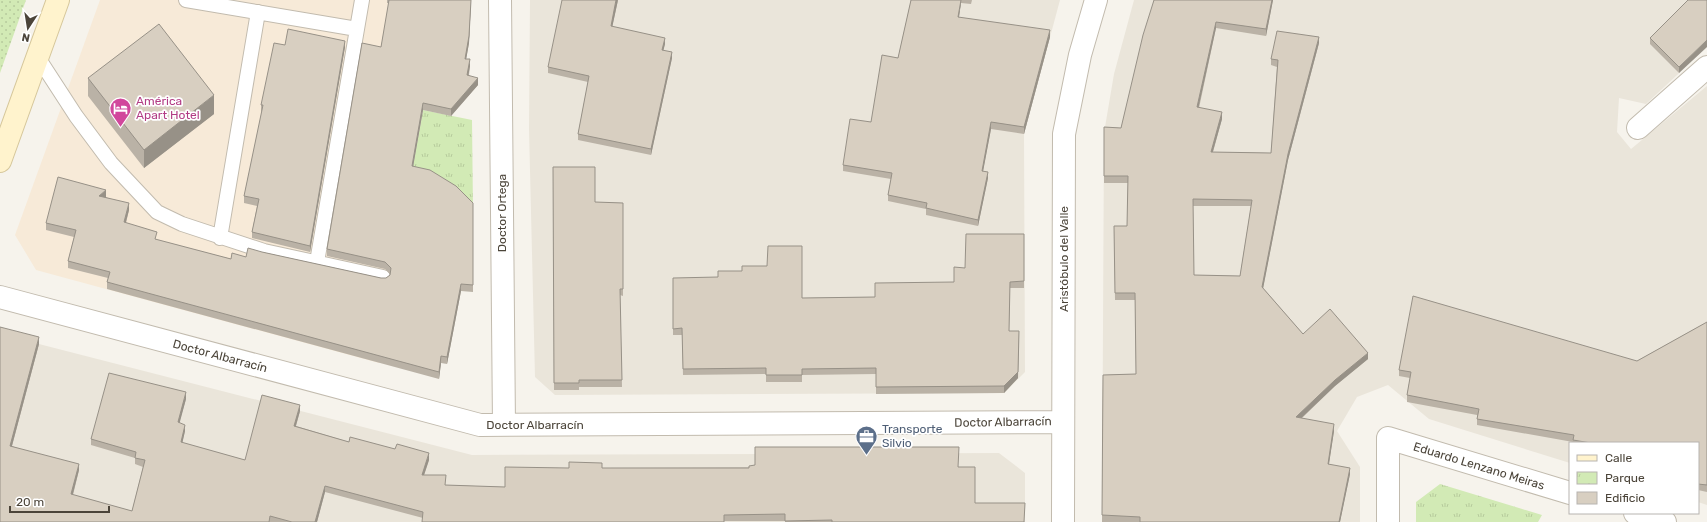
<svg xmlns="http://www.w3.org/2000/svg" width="1707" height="522" viewBox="0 0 1707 522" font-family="Rubik,sans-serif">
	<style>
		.residential { fill: #eae5da }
		.commercial { fill: #f7ead8 }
		.grass { fill: url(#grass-dots) }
		.park { fill: url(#park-tufts) }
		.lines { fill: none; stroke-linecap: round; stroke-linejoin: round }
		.lane-casing { stroke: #c2bbae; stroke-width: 16 }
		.street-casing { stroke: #c2bbae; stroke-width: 24 }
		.secondary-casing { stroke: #d6c79b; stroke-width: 24 }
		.lane { stroke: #fff; stroke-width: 14 }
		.street { stroke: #fff; stroke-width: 22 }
		.secondary { stroke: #fff3cd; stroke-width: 22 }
		.wall { fill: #bab2a6; fill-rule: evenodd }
		.shaded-wall { fill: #979187 }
		.building { fill: #d8cfc1; stroke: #979187; fill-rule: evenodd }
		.labels { text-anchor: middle; stroke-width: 3.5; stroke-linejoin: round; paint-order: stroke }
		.hotel-label { font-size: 12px; fill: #b23c85; stroke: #fff; text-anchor: start }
		.street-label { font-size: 12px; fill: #4b4439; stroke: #fff }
		.service-label { font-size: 12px; fill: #4e5e75; stroke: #fff; text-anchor: start }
	</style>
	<defs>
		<pattern id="grass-dots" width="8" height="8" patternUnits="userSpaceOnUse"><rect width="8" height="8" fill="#d2eab5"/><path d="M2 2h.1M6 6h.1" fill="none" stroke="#b6ca9c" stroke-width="1.8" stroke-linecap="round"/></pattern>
		<pattern id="park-tufts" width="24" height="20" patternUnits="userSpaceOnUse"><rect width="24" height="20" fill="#d2eab5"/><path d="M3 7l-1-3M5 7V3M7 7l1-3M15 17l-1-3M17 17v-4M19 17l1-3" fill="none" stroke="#b6ca9c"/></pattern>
	</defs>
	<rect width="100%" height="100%" fill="#f6f3ec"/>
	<!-- residential -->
	<path class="residential" d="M530 0H1060L1024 134 1025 372 1004 393 555 395 535 377 529 129Z
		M1134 0H1707V47L1646 104 1619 98 1617 132 1631 149 1707 86V505L1698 502V443H1570V463L1429 419 1388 385 1357 397 1337 431 1360 467V522H1102L1104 133 1114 74Z
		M0 334 472 455 999 453 1025 473V522H0Z"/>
	<!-- commercial -->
	<path class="commercial" d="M100 0H442L379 363 36 270 15 235Z"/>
	<!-- grass -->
	<path class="grass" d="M0 0H26L0 73Z"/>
	<!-- park -->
	<path class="park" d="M423 110 472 120 473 210 413 166Z
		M1440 484 1542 515 1538 522H1416V502Z"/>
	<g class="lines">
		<defs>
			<path id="lane" d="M186 0 357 29
				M37 56 76 116 111 163 157 212 182 224 264 251 383 277
				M220 238 258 12
				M317 262 362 0"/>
			<path id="street" d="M500 0 504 425
				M1638 128 1707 67
				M0 297 480 425 1063 422
				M1635 513 1665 522
				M1063 522 1064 134 1080 55 1096 0
				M1388 522V438L1570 493"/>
			<path id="secondary" d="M0 161 58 0"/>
		</defs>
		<!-- lane casing -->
		<use href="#lane" class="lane-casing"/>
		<!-- street casing -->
		<use href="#street" class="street-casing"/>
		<!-- secondary casing -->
		<use href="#secondary" class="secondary-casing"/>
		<!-- lane -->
		<use href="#lane" class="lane"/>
		<!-- street -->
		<use href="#street" class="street"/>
		<!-- secondary -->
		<use href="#secondary" class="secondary"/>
	</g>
	<!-- wall -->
	<path class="wall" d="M387 0H471L469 43 466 59 470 66 469 75 478 85 451 116 423 110 413 166 473 203V292L461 291 447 364 441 363 439 379 107 289V282L108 278 68 268V261L74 237 46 230V223L106 197 129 210 126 223 157 240 231 259 246 257 262 252 381 278H386L390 275V274L385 269 327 256V249L381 47 389 3H387Z
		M618 0 612 27 665 44 663 50 672 58 651 155 578 140V134L588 82 548 73V67Z
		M911 0H972L971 4 961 3 959 17 1050 37 1024 134 991 129 983 171 988 178 978 226 926 215V209L888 201V195L891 179 843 171V165L871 122 898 58Z
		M1154 0H1273L1266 36 1216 28 1199 108 1222 119 1213 152 1271 153 1277 67 1271 65V59L1319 43 1288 160 1263 288 1303 334 1368 359 1335 386 1302 418 1334 431 1329 464 1350 474 1340 522H1102L1103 375 1136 374 1135 300H1115L1114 226H1127L1128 183H1104V127L1121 128ZM1193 206H1251L1240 276 1194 275Z
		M1688 0 1679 73 1650 44V38Z
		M285 45 345 47 310 252 252 238V232L257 206 244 203V196L262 112 261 111V105Z
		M88 78 214 114 144 168 88 96Z
		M553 167 595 202 623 203V296L620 295 622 387H579V390H554Z
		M1024 234V288H1010L1009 331 1018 378 1004 393 876 394V374L802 375V382H766V374L683 375 682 335H673V278L802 298 875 297 954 282 965 268Z
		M1707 322V492L1698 490V443H1573V442L1477 425V415L1407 402V395L1410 378 1399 376V370L1637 361Z
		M0 327 39 344 12 446 79 470 73 495 132 511 143 467 135 464V458L91 445V439L186 399 179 423 185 431 182 443 245 460 300 411 296 426 349 442 429 460 424 475 445 485 505 487 602 468 959 467 975 503 1025 522H785V521H724L423 518 325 492 317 522H0Z"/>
	<!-- shaded-wall -->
	<path class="shaded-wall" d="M471 0 469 43 465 66V59Z
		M616 0H618L611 33V26Z
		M961 0V3L958 23V17Z
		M1272 0H1273L1266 36V29Z
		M1216 22V28L1197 114V107Z
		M1050 30V37L1024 134V127Z
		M1319 37V43L1288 160 1262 294V287L1288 154Z
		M665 38V44L662 56V50Z
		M1707 40V47L1679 73V67Z
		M345 41V47L310 252V246Z
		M672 52V58L651 155V149Z
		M470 59V66L467 82V75Z
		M478 78V85L451 116V109Z
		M214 95V114L144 168V150Z
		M423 103V110L412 173V166Z
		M1222 112V119L1211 158V152Z
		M991 122V129L982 177V171Z
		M988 172V178L978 226V220Z
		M106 190V197L99 203V196Z
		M129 203V210L124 229V222Z
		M461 284V291L447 364V357Z
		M1019 331 1018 378 1004 393V386Z
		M39 337V344L10 453V446Z
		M1368 353V359L1335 386 1296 423V417L1335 380Z
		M441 356V363L439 379V372Z
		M186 392V399L178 429V422Z
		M300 405V411L294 432V426Z
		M1334 424V431L1328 470V464Z
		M185 425V431L181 449V442Z
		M429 453V460L422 481V475Z
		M79 464V470L71 501V494Z
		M1350 468V474L1340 522H1339Z
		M325 486V492L317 522H315Z"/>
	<!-- building -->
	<path class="building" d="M389 0H471L469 36 465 59H470L467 75 478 78 451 109 423 103 412 166 430 170 456 186 473 203V285L461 284 447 357 441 356 439 372 107 282 110 272 68 261 76 230 46 223 58 177 106 190 99 196 129 203 124 222 157 232 155 239 231 259 232 253 246 257 248 248 262 252 381 278H386L390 275 391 268 385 262 327 249 362 43 381 47Z
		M562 0H616L611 26 665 38 662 50 672 52 651 149 578 134 589 76 548 67Z
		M911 0H961L958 17 1050 30 1024 127 991 122 982 171 988 172 978 220 926 208 927 203 888 195 892 173 843 165 850 119 871 122 882 55 898 58Z
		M1154 0H1272L1266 29 1216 22 1197 107 1222 112 1211 152 1271 153 1278 60 1271 59 1277 31 1319 37 1288 154 1262 287 1303 334 1330 309 1368 353 1335 380 1296 417 1334 424 1328 464 1350 468 1339 522H1140V517L1102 515 1103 375 1136 374 1135 293H1115L1114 226H1127L1128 176H1104V127L1121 128 1143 35ZM1193 199 1252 200 1240 276 1194 275Z
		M1688 0H1707V40L1679 67 1650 38Z
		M159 24 214 95 144 150 88 78Z
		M288 29 345 41 310 246 252 232 259 199 244 196 263 105H261L274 43 285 45Z
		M553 167H595V202L623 203V289H620L622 380H579V383H554Z
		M966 234H1024V281L1010 282 1009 331H1019L1018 372 1004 386 876 387V368L802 369V375H766V368L683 369 682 328 673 329V278L718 277V271H742V266H767L768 246H802V298L875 297V283L954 282V267L965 268Z
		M1413 296 1637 361 1707 322V485L1698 484V443H1591L1573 440 1574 435 1477 419 1479 409 1407 395 1411 372 1399 370Z
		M0 327 39 337 10 446 79 464 71 494 132 511 145 460 135 458 136 452 91 439 109 373 186 392 178 422 185 425 181 442 245 460 262 395 300 405 294 426 349 442 350 437 395 449 397 444 429 453 422 475H446L445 485 505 487V467L569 468V462L602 463V468H749V466L755 465V447H959L958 467H975V503H1025L1024 522H832V520L785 521V514L724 515V522H422L423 512 325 486 315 522H292L270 516 269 522H0Z"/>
	<!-- icons -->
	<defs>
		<symbol id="hotel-pin" viewBox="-11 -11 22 30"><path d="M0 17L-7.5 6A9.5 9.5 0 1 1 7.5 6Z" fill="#d1479c" stroke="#fff"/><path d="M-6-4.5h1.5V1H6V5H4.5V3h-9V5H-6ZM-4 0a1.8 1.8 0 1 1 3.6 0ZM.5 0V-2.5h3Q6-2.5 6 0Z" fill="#fff"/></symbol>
		<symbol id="office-pin" viewBox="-11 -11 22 30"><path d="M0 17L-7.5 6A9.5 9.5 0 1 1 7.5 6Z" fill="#5c6f8a" stroke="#fff"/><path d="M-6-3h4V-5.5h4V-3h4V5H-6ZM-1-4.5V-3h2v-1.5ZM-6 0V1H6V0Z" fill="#fff"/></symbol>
	</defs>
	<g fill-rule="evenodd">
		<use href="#hotel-pin" x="108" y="96" width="25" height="34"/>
		<use href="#office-pin" x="854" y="424" width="25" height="34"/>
	</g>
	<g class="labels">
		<!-- hotel labels -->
		<g class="hotel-label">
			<text x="136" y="105">América<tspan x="136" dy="14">Apart Hotel</tspan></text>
		</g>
		<!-- street labels -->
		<g class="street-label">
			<text transform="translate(502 213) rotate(-90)" y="4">Doctor Ortega</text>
			<text transform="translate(1064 259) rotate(-90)" y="4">Aristóbulo del Valle</text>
			<text transform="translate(220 356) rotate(15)" y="4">Doctor Albarracín</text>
			<text transform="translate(1003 422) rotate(-1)" y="4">Doctor Albarracín</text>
			<text x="535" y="429">Doctor Albarracín</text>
			<text transform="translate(1479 466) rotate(17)" y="4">Eduardo Lenzano Meiras</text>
		</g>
		<!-- service labels -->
		<g class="service-label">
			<text x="882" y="433">Transporte<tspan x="882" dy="14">Silvio</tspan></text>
		</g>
	</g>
	<!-- legend -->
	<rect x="1569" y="442" width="130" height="72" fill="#ffffff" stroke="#b7b4b0"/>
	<rect x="1577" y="455" width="20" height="6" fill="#fff3cd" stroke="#b7b4b0"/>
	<text x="1605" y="462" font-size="12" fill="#4b4439">Calle</text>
	<rect x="1577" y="472" width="20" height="12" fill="url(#park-tufts)" stroke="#b7b4b0"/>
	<text x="1605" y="482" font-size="12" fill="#4b4439">Parque</text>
	<rect x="1577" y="492" width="20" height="12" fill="#d8cfc1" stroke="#b7b4b0"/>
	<text x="1605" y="502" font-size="12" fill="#4b4439">Edificio</text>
	<!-- north arrow -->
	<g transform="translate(28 28) rotate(192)" stroke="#ffffff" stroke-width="3" paint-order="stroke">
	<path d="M0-3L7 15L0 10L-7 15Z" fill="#4b4439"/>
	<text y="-6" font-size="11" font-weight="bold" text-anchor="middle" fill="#4b4439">N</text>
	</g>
	<!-- scale -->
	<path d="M10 506v6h99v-6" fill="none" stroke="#4b4439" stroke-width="2"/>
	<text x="16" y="506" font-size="12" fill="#4b4439" stroke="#ffffff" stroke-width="3" paint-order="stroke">20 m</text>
</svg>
